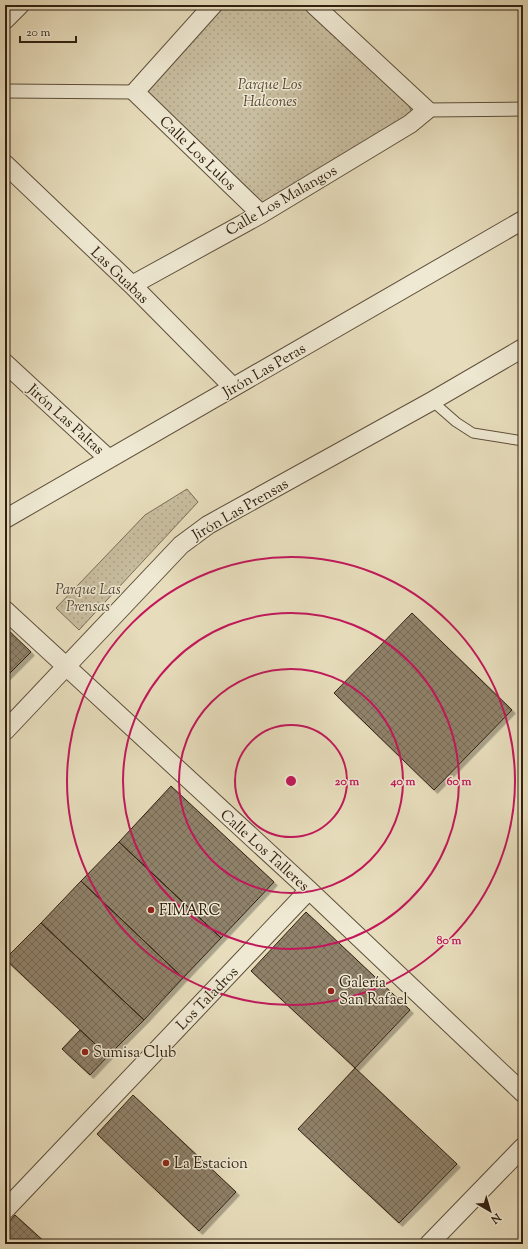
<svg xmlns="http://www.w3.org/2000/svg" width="528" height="1249" viewBox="0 0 528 1249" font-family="'Sorts Mill Goudy',serif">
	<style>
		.grass { fill: url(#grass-dots); stroke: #7c6e58 }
		.building { fill: url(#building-cross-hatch); stroke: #312011; filter: url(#shadow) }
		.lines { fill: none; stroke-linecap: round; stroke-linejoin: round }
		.service-casing { stroke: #5e4f3c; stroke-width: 11 }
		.pedestrian-casing { stroke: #5e4f3c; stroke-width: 15 }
		.minor-casing { stroke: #5e4f3c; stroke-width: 20 }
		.service { stroke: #efe9d3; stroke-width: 9 }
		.pedestrian { stroke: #efe9d3; stroke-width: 13 }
		.minor { stroke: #efe9d3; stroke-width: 18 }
		.ring { fill: none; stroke: #c2185b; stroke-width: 2 }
		.poi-dot { fill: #8f2418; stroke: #efe9d3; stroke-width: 1.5 }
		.labels { text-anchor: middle; stroke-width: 3; stroke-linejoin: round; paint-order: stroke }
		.park-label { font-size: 15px; font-style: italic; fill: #574734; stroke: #efe9d3 }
		.street-label { font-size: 15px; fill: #312011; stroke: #efe9d3 }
		.poi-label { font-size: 15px; fill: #312011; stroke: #efe9d3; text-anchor: start }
		.centre { fill: #c2185b; stroke: #efe9d3; stroke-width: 2 }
		.ring-label { font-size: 12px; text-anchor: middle; font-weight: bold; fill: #c2185b; stroke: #efe9d3; stroke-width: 3; stroke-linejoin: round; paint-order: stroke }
	</style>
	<defs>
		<pattern id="grass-dots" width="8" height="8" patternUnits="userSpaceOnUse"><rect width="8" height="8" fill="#c8bd9f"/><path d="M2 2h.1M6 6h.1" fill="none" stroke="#aca288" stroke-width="1.8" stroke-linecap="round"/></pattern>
		<pattern id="building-cross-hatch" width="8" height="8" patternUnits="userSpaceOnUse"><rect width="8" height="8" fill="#90826a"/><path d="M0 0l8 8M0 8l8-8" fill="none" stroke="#766a56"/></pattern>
		<filter id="shadow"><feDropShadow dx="3.5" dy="3.5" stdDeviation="0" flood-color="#0004"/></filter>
	</defs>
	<rect width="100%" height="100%" fill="#e7ddbc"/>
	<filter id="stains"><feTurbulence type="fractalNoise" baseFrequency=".005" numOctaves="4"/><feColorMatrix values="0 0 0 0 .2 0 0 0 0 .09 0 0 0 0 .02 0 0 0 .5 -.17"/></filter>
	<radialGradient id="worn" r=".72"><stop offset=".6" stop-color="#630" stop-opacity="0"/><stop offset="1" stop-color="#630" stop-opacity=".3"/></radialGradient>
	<!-- grass -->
	<path class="grass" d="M224 5H304L409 106 413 115 263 207 142 91Z
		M187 489 198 502 79 630 56 608 145 515Z"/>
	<!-- building -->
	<path class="building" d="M523 370V377L518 373Z
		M412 613 512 710 434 790 334 693Z
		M5 627 31 652 5 678Z
		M171 786 274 882 221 938 119 842Z
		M119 842 221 938 183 978 81 881Z
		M81 881 183 978 144 1020 41 923Z
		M306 912 410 1010 355 1068 251 971Z
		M41 923 144 1020 108 1056 5 959Z
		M80 1030 108 1056 90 1075 62 1049Z
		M355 1068 457 1164 399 1223 298 1129Z
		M133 1095 236 1192 199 1231 97 1134Z
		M15 1215 47 1244H5V1226Z"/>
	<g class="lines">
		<defs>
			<path id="service" d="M432 401 456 422 473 433 523 441"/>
			<path id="pedestrian" d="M5 91 135 92
				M427 110 523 109"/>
			<path id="minor" d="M213 5 135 92 261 214
				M5 20 20 5
				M5 164 132 285 233 387
				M132 285 261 214 410 124 427 110 314 5
				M5 363 109 459
				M5 519 523 220
				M5 610 309 890 523 1093
				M5 731 181 545 208 525 432 401 523 348
				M5 1210 309 890
				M429 1244 523 1147"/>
		</defs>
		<!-- service casing -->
		<use href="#service" class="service-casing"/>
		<!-- pedestrian casing -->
		<use href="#pedestrian" class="pedestrian-casing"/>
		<!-- minor casing -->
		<use href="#minor" class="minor-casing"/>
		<!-- service -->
		<use href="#service" class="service"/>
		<!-- pedestrian -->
		<use href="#pedestrian" class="pedestrian"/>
		<!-- minor -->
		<use href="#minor" class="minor"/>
	</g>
	<!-- distance rings -->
	<g class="ring">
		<circle cx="291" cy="781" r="56"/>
		<circle cx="291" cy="781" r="112"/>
		<circle cx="291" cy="781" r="168"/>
		<circle cx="291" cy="781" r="224"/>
	</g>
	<!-- markers -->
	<g class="poi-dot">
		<circle cx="151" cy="910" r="4"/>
		<circle cx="331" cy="991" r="4"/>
		<circle cx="85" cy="1052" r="4"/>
		<circle cx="166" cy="1163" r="4"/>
	</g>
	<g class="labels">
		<!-- park labels -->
		<g class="park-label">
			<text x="270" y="89">Parque Los<tspan x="270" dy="17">Halcones</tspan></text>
			<text x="88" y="594">Parque Las<tspan x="88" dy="17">Prensas</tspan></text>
		</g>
		<!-- street labels -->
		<g class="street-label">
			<text transform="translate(198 153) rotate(44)" y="5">Calle Los Lulos</text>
			<text transform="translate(281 200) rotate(-30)" y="5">Calle Los Malangos</text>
			<text transform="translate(120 275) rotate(44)" y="5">Las Guabas</text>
			<text transform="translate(264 370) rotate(-30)" y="5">Jirón Las Peras</text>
			<text transform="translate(66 419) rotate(42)" y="5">Jirón Las Paltas</text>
			<text transform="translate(240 509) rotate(-30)" y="5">Jirón Las Prensas</text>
			<text transform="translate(265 850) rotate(42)" y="5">Calle Los Talleres</text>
			<text transform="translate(207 998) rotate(-46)" y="5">Los Taladros</text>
		</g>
		<!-- poi labels -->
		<g class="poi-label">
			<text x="159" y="915">FIMARC</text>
			<text x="339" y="987">Galería<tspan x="339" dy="17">San Rafael</tspan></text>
			<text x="93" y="1057">Sumisa Club</text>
			<text x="174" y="1168">La Estacion</text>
		</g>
	</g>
	<circle cx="291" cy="781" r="6" class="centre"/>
	<g class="ring-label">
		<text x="347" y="785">20 m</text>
		<text x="403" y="785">40 m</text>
		<text x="459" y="785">60 m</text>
		<text x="449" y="944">80 m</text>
	</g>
	<!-- margin -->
	<rect width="528" height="1249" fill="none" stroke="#e7ddbc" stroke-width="20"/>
	<rect x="6" y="6" width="516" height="1237" fill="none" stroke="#312011" stroke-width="2"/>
	<rect x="10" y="10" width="508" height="1229" fill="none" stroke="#312011"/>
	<!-- north arrow -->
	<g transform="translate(490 1211) rotate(142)" stroke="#efe9d3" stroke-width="3" paint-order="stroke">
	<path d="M0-3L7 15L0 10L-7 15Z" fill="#312011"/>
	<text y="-6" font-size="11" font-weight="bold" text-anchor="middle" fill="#312011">N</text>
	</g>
	<!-- scale -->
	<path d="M20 36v6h56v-6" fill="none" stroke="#312011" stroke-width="2"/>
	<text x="26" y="36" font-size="12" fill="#312011" stroke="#efe9d3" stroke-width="3" paint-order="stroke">20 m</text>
	<rect width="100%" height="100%" filter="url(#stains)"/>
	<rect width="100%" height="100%" fill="url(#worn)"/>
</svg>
